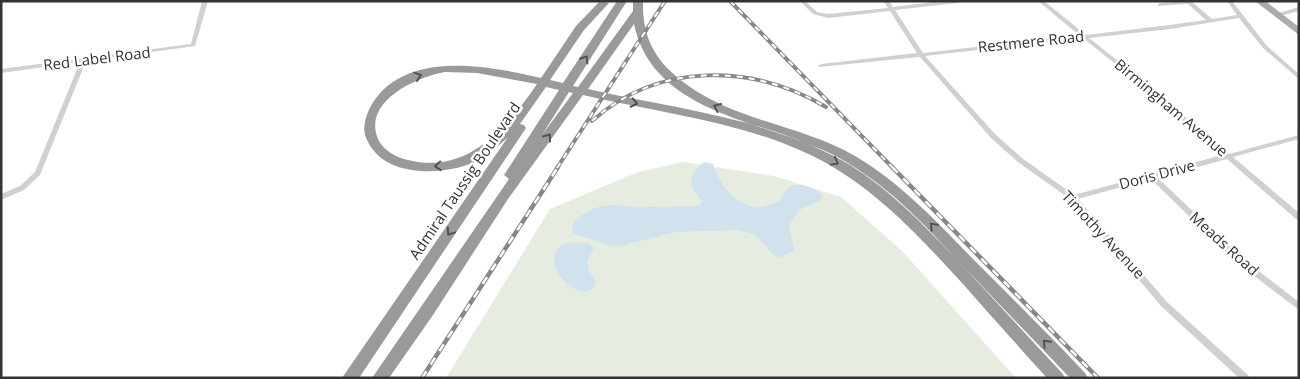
<svg xmlns="http://www.w3.org/2000/svg" width="1300" height="379" viewBox="0 0 1300 379" font-family="'Open Sans',sans-serif">
	<style>
		.green { fill: #e6ecdf }
		.water { fill: #cfe2ee }
		.lines { fill: none; stroke-linecap: round; stroke-linejoin: round }
		.street { fill: #d0d0d0; fill-rule: evenodd }
		.primary { fill: #ababab; fill-rule: evenodd }
		.highway { fill: #9a9a9a; fill-rule: evenodd }
		.rail-far1-casing { stroke: #888; stroke-width: 4 }
		.rail-casing { stroke: #888; stroke-width: 4.5 }
		.rail-far1 { stroke: #fff; stroke-width: 2; stroke-dasharray: 6; stroke-linecap: butt }
		.rail { stroke: #fff; stroke-width: 2.5; stroke-dasharray: 8; stroke-linecap: butt }
		.oneway { stroke: #525252 }
		.labels { text-anchor: middle; stroke-width: 5; stroke-linejoin: round; paint-order: stroke }
		.street-label { font-size: 15px; fill: #333; stroke: #fff }
	</style>
	<rect width="100%" height="100%" fill="#fff"/>
	<!-- green -->
	<path class="green" d="M683 162 774 176 841 197 902 251 1016 378H446L550 209 638 172Z"/>
	<!-- water -->
	<path class="water" d="M704 162 713 164C719 185 739 212 765 206 769 205 776 203 780 200 784 196 786 188 792 186 801 182 818 189 823 197L819 202 802 208 789 224 794 250 781 257 775 256 754 234 737 230 676 232 620 246 608 245 572 233 573 222C601 199 611 206 643 207 661 207 678 206 695 206L701 204 702 201C699 196 694 192 692 187 688 178 698 167 704 162Z
		M578 243H589L594 248 587 261 589 271 596 282C589 309 539 272 559 247L568 243Z"/>
	<g class="lines">
		<!-- street -->
		<path class="street" d="M202 1H208L195 46 86 61 40 175 24 190 1 200V194L20 186 35 172 80 62 1 73V69L191 44Z
			M800 1H805L817 12 828 14 888 8 883 1H889L893 7 942 1H960L958 3 895 10 923 53 1079 35 1038 1H1044L1086 35 1170 25 1206 20 1188 4 1158 6V4L1160 3 1191 1 1212 19 1237 15 1227 1H1232L1267 46 1299 74V79L1263 48 1239 18 1170 29 1089 38 1137 76 1229 154 1299 135V139L1233 157 1299 213V220L1296 219 1227 159 1158 178 1243 259 1299 302V310L1237 263 1151 179 1078 199 1167 302 1248 375 1249 378H1239L1161 306 1071 200 1018 162 991 138 920 57 819 67 818 66 821 64 917 53 890 11 828 18 813 14ZM1083 38 1133 78 1222 155 1074 195 1022 158 995 134 925 56Z
			M1299 7V11L1277 17 1274 15 1275 14Z"/>
		<!-- primary -->
		<path class="primary" d="M1255 1H1265L1299 27V35Z"/>
		<!-- highway -->
		<path class="highway" d="M600 1 609 3 584 30 550 80 563 83 617 1H627L573 86 578 87 633 11V1H643C642 39 656 62 686 84 735 121 802 125 855 156 901 183 937 222 974 260 1011 297 1049 335 1085 373L1088 378H1070L960 263 1062 373 1065 378H1047C1019 347 991 316 963 284 916 233 869 181 804 152 736 121 655 112 583 95L508 199 433 315 389 378H372L509 179 504 175 506 172 559 90 546 87 520 124 524 125 526 128 524 131 359 378H342L508 137C499 146 487 156 475 162 442 176 384 178 367 140 361 128 366 115 372 104 406 49 490 66 541 78L576 26ZM634 24C654 118 772 120 841 159 885 184 921 220 955 258 923 224 890 190 850 165 772 118 675 109 588 89ZM445 72 477 73 537 84C507 128 467 175 408 160 397 158 383 150 378 139 362 101 417 77 445 72ZM569 92 573 93 542 135Z"/>
		<defs>
			<path id="rail-far1" d="M730 1 893 168
				M592 121C658 62 752 63 826 107
				M557 168 665 1"/>
			<path id="rail" d="M892 167 1098 378
				M422 378 558 167"/>
		</defs>
		<!-- rail-far1 casing -->
		<use href="#rail-far1" class="rail-far1-casing"/>
		<!-- rail casing -->
		<use href="#rail" class="rail-casing"/>
		<!-- rail-far1 -->
		<use href="#rail-far1" class="rail-far1"/>
		<!-- rail -->
		<use href="#rail" class="rail"/>
	</g>
	<!-- one-way arrows -->
	<defs><path id="oneway-chevron" d="M-2-3.5L2.5 0L-2 3.5" fill="none" stroke-width="1.6" stroke-linecap="round" stroke-linejoin="round" transform="scale(1.25)"/></defs>
	<g class="oneway">
		<use href="#oneway-chevron" transform="translate(585 59) rotate(-57)"/>
		<use href="#oneway-chevron" transform="translate(418 76) rotate(-19)"/>
		<use href="#oneway-chevron" transform="translate(634 103) rotate(12)"/>
		<use href="#oneway-chevron" transform="translate(717 107) rotate(-156)"/>
		<use href="#oneway-chevron" transform="translate(548 137) rotate(-53)"/>
		<use href="#oneway-chevron" transform="translate(835 162) rotate(29)"/>
		<use href="#oneway-chevron" transform="translate(438 166) rotate(176)"/>
		<use href="#oneway-chevron" transform="translate(933 226) rotate(-134)"/>
		<use href="#oneway-chevron" transform="translate(450 232) rotate(124)"/>
		<use href="#oneway-chevron" transform="translate(1046 343) rotate(-134)"/>
	</g>
	<g class="labels">
		<!-- street labels -->
		<g class="street-label">
			<text transform="translate(1031 42) rotate(-6)" y="5">Restmere Road</text>
			<text transform="translate(97 59) rotate(-7)" y="5">Red Label Road</text>
			<text transform="translate(1171 108) rotate(40)" y="5">Birmingham Avenue</text>
			<text transform="translate(1157 175) rotate(-15)" y="5">Doris Drive</text>
			<text transform="translate(465 181) rotate(-56)" y="5">Admiral Taussig Boulevard</text>
			<text transform="translate(1103 235) rotate(47)" y="5">Timothy Avenue</text>
			<text transform="translate(1224 244) rotate(42)" y="5">Meads Road</text>
		</g>
	</g>
	<!-- border -->
	<rect width="1300" height="379" fill="none" stroke="#333333" stroke-width="5"/>
</svg>
